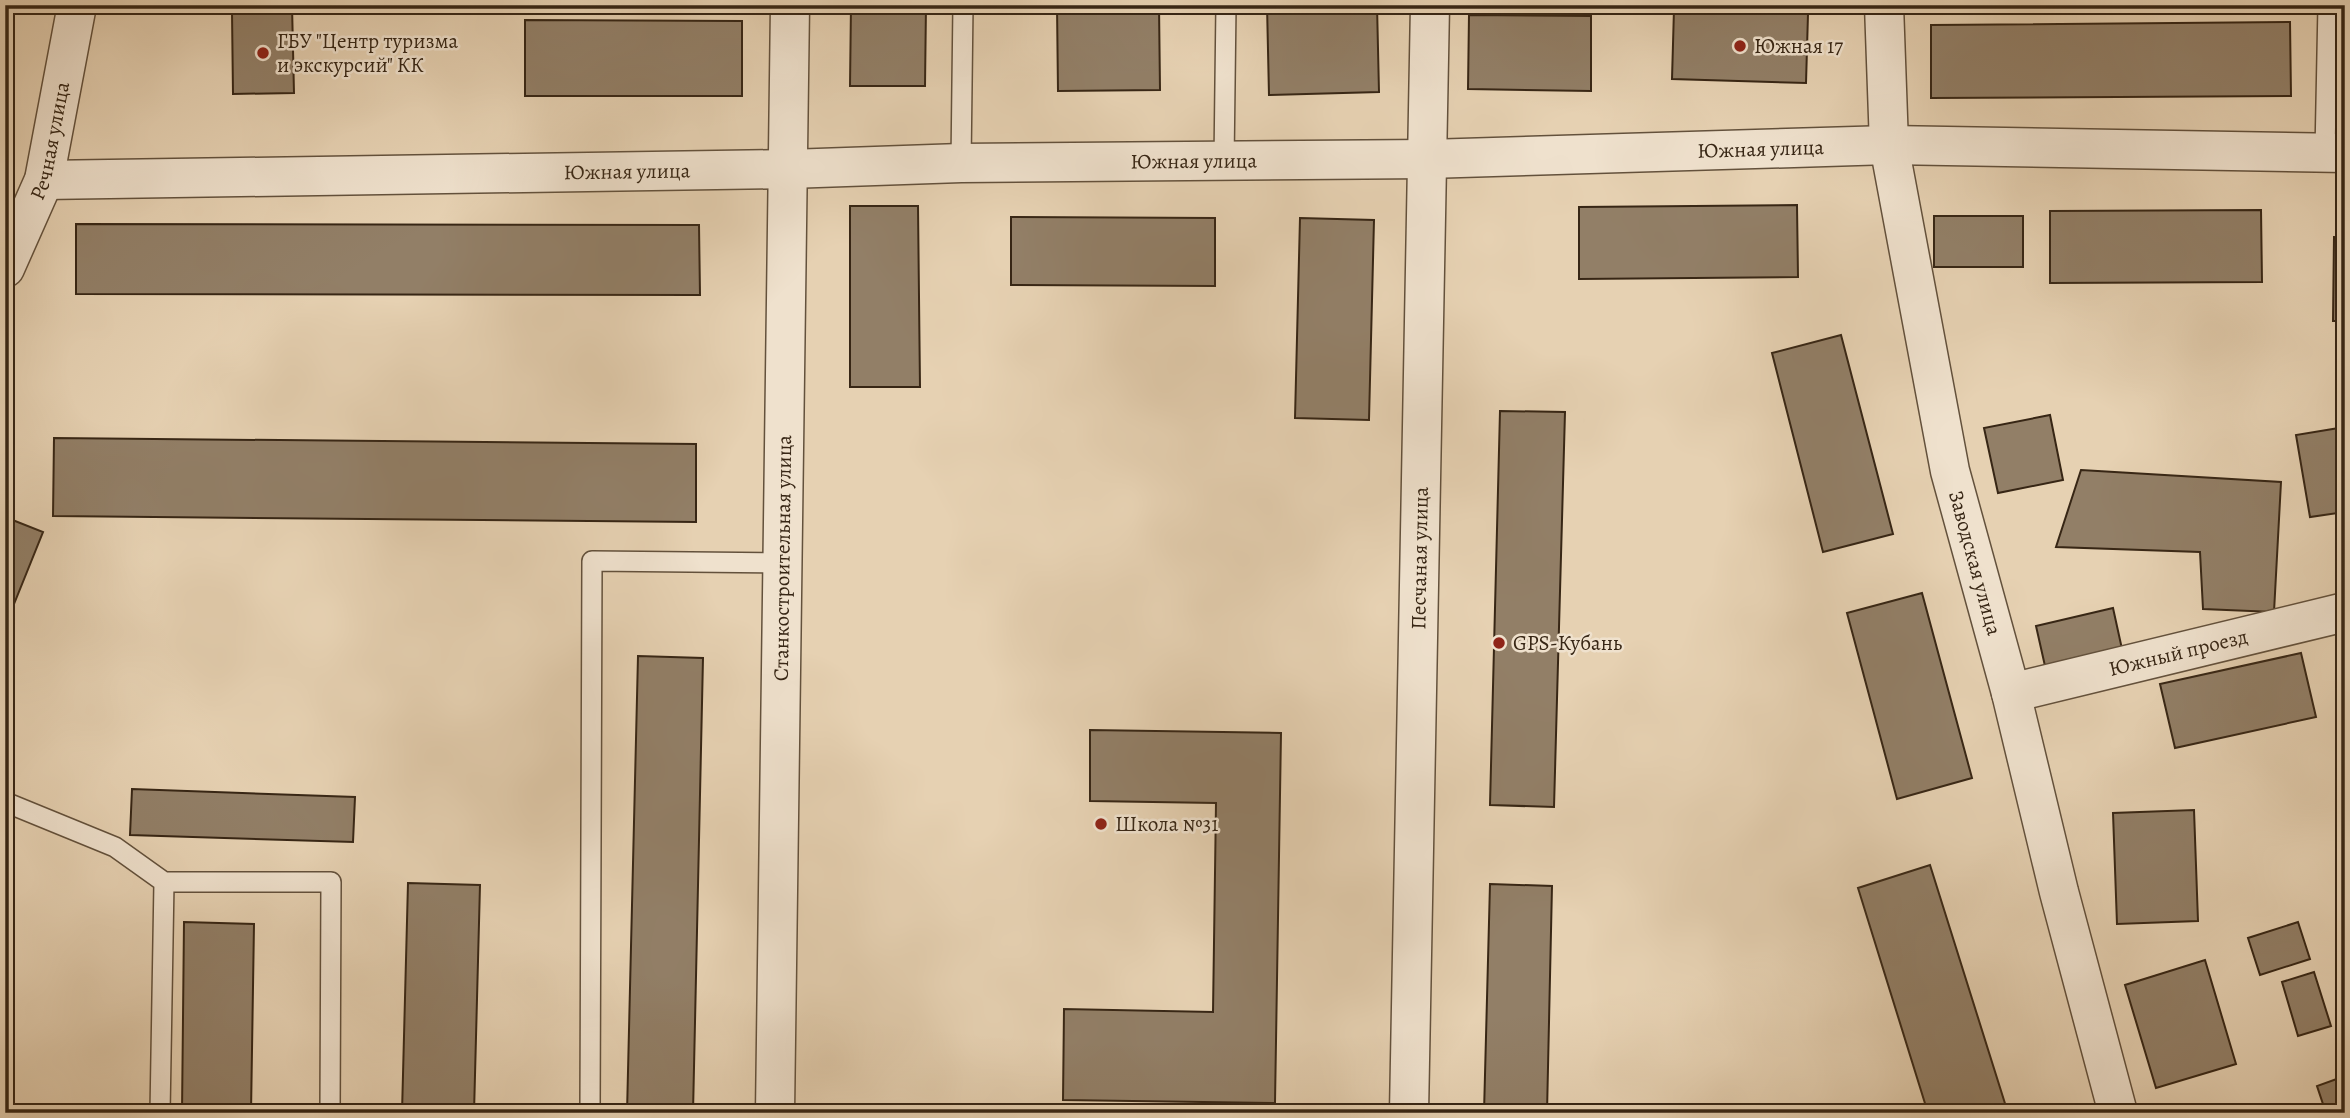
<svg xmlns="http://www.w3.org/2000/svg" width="2350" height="1118" viewBox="0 0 2350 1118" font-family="Alegreya,serif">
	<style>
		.building { fill: #927f67; stroke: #372615; stroke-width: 2 }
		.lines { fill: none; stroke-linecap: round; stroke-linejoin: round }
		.service-casing { stroke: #63513c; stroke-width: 22 }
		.minor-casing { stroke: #63513c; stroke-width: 41 }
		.tertiary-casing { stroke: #63513c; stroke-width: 41 }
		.service { stroke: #efe1cd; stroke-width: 19 }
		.minor { stroke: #efe1cd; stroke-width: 38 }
		.tertiary { stroke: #efe1cd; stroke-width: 38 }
		.poi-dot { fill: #8f2418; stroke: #efe1cd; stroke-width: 2.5 }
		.labels { text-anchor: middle; stroke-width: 5; stroke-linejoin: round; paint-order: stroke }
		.poi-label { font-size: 21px; fill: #372615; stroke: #efe1cd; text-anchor: start }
		.street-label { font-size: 21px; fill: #372615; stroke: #efe1cd }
	</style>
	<rect width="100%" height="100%" fill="#e6d1b2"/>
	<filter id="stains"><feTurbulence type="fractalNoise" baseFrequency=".00286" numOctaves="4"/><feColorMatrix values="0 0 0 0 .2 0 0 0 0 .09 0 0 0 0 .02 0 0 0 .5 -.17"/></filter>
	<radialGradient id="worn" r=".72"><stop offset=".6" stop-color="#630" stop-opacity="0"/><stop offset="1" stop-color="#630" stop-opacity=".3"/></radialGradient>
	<!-- building -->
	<path class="building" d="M204 5H292L294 93 233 94 232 12 205 13Z
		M851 5H926L925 86H850Z
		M1159 5 1160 90 1058 91 1057 6Z
		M1267 5H1377L1379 92 1269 95Z
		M1674 9 1808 14 1806 83 1672 79Z
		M1469 15 1591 16V91L1468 89Z
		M525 20 742 21V96H525Z
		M2290 22 2291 96 1931 98V25Z
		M1797 205 1798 277 1579 279V207Z
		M850 206H918L920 387H850Z
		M2261 210 2262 282 2050 283V211Z
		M1934 216H2023V267H1934Z
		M1011 217 1215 218V286L1011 285Z
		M1300 218 1374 220 1369 420 1295 418Z
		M76 224 699 225 700 295 76 294Z
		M2334 237 2345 238V321H2333Z
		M1841 335 1893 534 1823 552 1772 353Z
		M1500 411 1565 412 1554 807 1490 805Z
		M2050 415 2063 480 1998 493 1984 428Z
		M2345 427V512L2310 517 2296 435Z
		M54 438 696 444V522L53 516Z
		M2081 470 2281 482 2274 612 2203 609 2200 552 2056 547Z
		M5 517 43 532 12 609 5 606Z
		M1922 593 1972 778 1897 799 1847 613Z
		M2113 608 2122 649 2045 666 2036 626Z
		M5 623 11 625 5 639Z
		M2301 653 2316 717 2175 748 2160 684Z
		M638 656 703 658 693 1113H627Z
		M1090 730 1281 733 1275 1103 1063 1100 1064 1009 1213 1012 1216 803 1090 801Z
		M132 789 355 797 353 842 130 835Z
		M2194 810 2198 921 2117 924 2113 813Z
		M1930 865 2008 1113H1928L1858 888Z
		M408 883 480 885 474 1113H402Z
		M1490 884 1552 886 1547 1113H1484Z
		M184 922 254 924 251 1113H182Z
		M2298 922 2310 959 2260 975 2248 938Z
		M2205 960 2236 1064 2156 1088 2125 985Z
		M2314 972 2331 1026 2298 1036 2282 982Z
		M2345 1076V1113H2326L2317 1086Z"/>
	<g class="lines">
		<defs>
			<path id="service" d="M2325 152 2328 5
				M1224 162 1226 5
				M961 163 963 5
				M5 802 115 847 164 882H331L330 1113
				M160 1113 164 882
				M590 1113 592 561 783 563"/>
			<g id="minor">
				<path id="s1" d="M1884 5 1889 145 1950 471 2011 693 2059 892 2118 1113"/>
				<path id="s2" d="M44 180 789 169 961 163 1428 159 1889 145 2345 153"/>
				<path id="s3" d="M5 268 44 180 77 5"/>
				<path id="s4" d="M2011 693 2345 612"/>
				<path id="s5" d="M1409 1113 1430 5"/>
			</g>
			<g id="tertiary">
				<path id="s6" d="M775 1113 790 5"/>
			</g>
		</defs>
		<!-- service casing -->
		<use href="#service" class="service-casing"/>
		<!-- minor casing -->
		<use href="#minor" class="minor-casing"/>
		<!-- tertiary casing -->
		<use href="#tertiary" class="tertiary-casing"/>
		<!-- service -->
		<use href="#service" class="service"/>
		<!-- minor -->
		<use href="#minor" class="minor"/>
		<!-- tertiary -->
		<use href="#tertiary" class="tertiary"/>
	</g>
	<!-- markers -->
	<g class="poi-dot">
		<circle cx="1740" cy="46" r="7"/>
		<circle cx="263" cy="53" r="7"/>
		<circle cx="1499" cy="643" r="7"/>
		<circle cx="1101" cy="824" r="7"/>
	</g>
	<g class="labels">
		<!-- poi labels -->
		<g class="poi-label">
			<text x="277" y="48">ГБУ "Центр туризма<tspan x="277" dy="24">и экскурсий" КК</tspan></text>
			<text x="1754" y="53">Южная 17</text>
			<text x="1513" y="650">GPS-Кубань</text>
			<text x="1115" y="831">Школа №31</text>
		</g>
		<!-- street labels -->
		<g class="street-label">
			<text dy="7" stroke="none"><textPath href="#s3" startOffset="136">Речная улица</textPath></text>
			<text dy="7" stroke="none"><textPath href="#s2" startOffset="1717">Южная улица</textPath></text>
			<text dy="7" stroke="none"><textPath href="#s2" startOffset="1150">Южная улица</textPath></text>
			<text dy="7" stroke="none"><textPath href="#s2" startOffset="583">Южная улица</textPath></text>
			<text dy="7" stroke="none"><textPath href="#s6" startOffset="555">Станкостроительная улица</textPath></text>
			<text dy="7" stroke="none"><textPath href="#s5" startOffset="555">Песчаная улица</textPath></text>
			<text dy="7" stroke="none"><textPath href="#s1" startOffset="567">Заводская улица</textPath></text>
			<text dy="7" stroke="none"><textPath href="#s4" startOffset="172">Южный проезд</textPath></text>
		</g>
	</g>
	<!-- margin -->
	<rect width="2350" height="1118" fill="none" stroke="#e6d1b2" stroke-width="28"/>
	<rect x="7" y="7" width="2336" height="1104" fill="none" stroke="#372615" stroke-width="3.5"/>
	<rect x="14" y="14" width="2322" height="1090" fill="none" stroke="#372615" stroke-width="2"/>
	<rect width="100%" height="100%" filter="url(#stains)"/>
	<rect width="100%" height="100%" fill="url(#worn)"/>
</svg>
